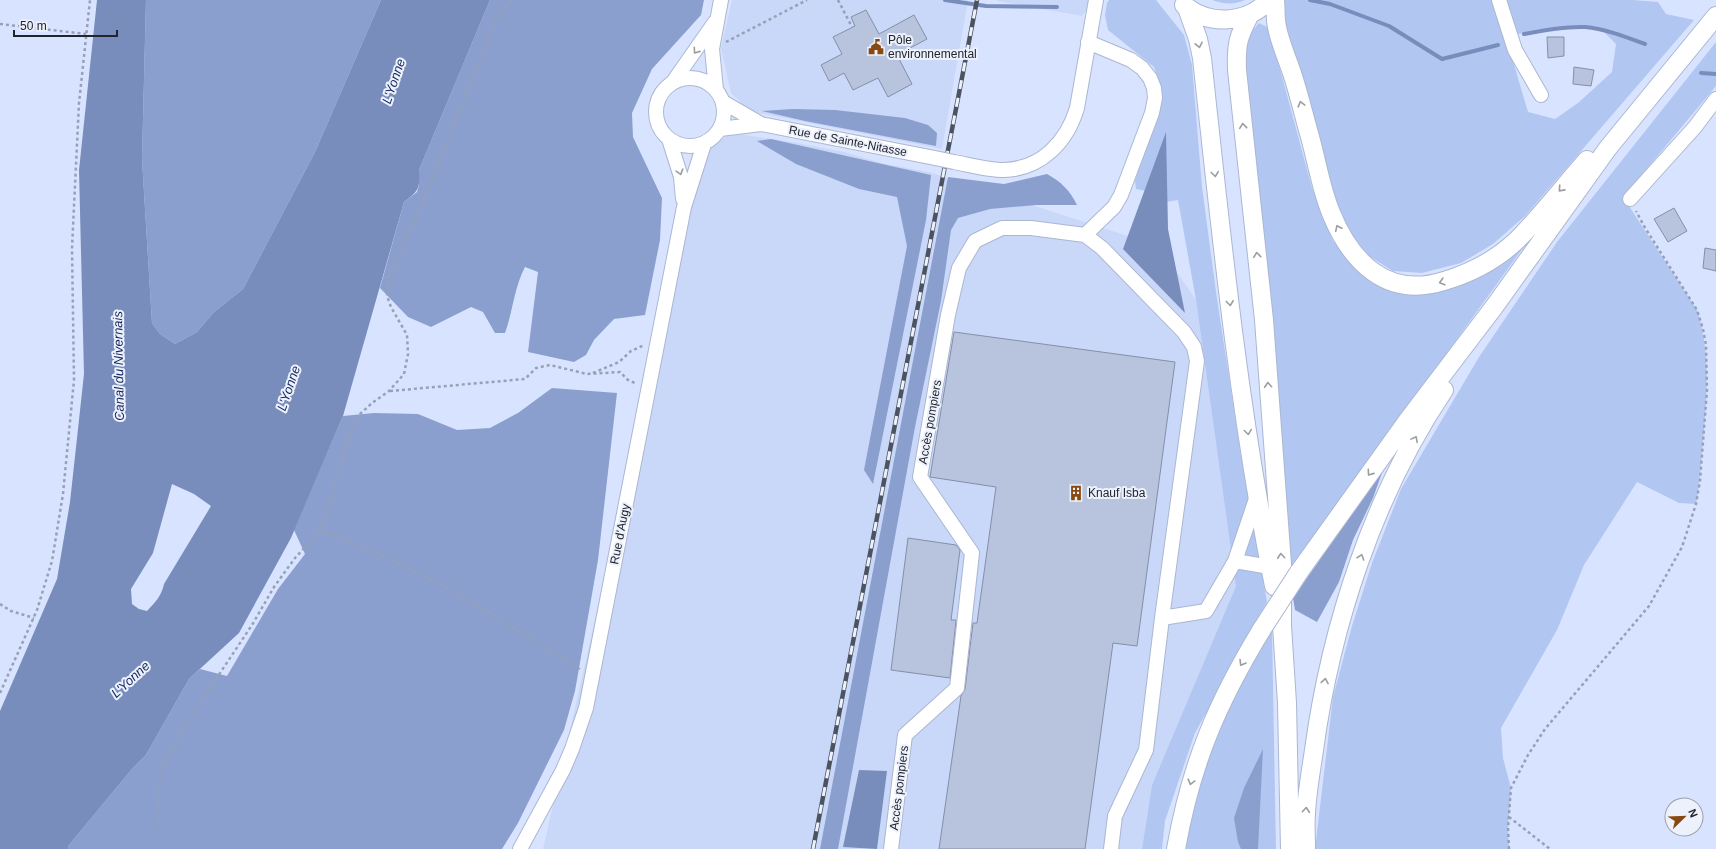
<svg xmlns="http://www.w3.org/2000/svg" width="1716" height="849" viewBox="0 0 1716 849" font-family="Helvetica,sans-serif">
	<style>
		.built { fill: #c9d7f9 }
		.green { fill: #b2c6f2 }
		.forest { fill: #8a9fce }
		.water { fill: #798dbc; fill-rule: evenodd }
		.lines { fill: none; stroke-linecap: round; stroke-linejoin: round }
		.stream { stroke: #798dbc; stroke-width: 4 }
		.building { fill: #b8c4de; stroke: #848fa7 }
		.minor-casing { stroke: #abb7d1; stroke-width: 16 }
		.major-casing { stroke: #abb7d1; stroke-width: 20 }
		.path { stroke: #97a0b5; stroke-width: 2.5; stroke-dasharray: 3 3; stroke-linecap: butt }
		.minor { stroke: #fff; stroke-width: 14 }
		.major { stroke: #fff; stroke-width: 18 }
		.rail-casing { stroke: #4c5360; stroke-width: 4.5 }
		.rail { stroke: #ecf1fc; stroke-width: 3; stroke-dasharray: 9; stroke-linecap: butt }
		.minor-bridge-casing { stroke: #abb7d1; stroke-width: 16; stroke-linecap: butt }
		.major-bridge-casing { stroke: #abb7d1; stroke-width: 20; stroke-linecap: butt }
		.minor-bridge { stroke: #fff; stroke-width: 14 }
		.major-bridge { stroke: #fff; stroke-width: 18 }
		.oneway { stroke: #9b9da1 }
		.labels { text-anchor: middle; stroke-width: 4; stroke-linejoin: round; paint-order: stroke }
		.poi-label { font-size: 12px; fill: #20252e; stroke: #ecf1fc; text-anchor: start }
		.street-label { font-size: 12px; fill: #20252e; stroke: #ecf1fc }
		.water-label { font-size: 13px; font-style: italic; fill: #13265f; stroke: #ecf1fc }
	</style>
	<rect width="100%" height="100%" fill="#d8e4ff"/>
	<!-- built -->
	<path class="built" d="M732 0H968L942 149 749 111 731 93 721 48Z
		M997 0H1094L1082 16 997 1Z
		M731 133 792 142 844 152 885 164 929 172 1159 246 1196 300 1236 586 1152 785 1142 849H543L678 254 691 160Z"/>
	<!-- green -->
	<path class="green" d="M1109 0H1156L1184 35 1192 65 1202 187 1217 299 1242 462 1267 602 1195 733 1165 821 1162 849H1142L1152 785 1236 586 1196 300 1178 200 1155 204 1156 193 1136 189 1135 181 1159 109 1161 86 1154 67 1108 30 1105 15 1107 3Z
		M1212 0H1245C1235 5 1223 4 1212 0Z
		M1285 0H1492L1508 44 1528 112 1555 119 1578 103 1612 72 1616 44 1601 29 1561 28 1517 34 1507 0H1633L1658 2 1666 14 1694 20 1525 216 1493 244 1461 263 1422 273 1393 271 1369 256 1354 242 1335 209 1283 22 1282 4Z
		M1259 23 1269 28 1312 188 1333 241 1372 283 1416 293 1541 223 1289 571 1244 60 1246 38Z
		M1716 42V86L1623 197 1697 310C1711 354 1707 396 1703 440 1701 462 1700 483 1696 504L1679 503 1637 482 1584 565 1557 630 1501 728 1503 758 1511 788 1508 828 1509 849H1315L1333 697 1352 626 1372 563 1401 489 1479 357 1557 242Z
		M1272 630 1276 849H1182L1196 784 1223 720 1250 664Z"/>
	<!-- forest -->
	<path class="forest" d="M146 0H381L315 152 243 289 214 312 197 332 175 344 160 334 152 323 142 159Z
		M490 0H704L701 15 652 69 632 113 633 137 662 198 660 240 645 315 614 319 594 340 586 355 574 362 528 352 538 272 525 267C514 288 513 311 505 333H495L483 312 471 307 431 327 408 317 380 288 404 202 417 192 419 185V170Z
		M793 109 835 110 905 118 928 125 937 133 936 146 805 121 762 111Z
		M771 139 931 175 926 220 873 484 864 470 907 246 897 197 859 189 796 164 757 141Z
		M1047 174C1061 182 1070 190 1077 205H1037L990 209 958 218 951 230 941 301 915 427 838 849H820L948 177 1004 184Z
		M552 388 617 393 598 560 575 691 564 730 518 823 502 849H68L69 845 132 769 146 755 189 679 200 669 227 676 278 589 305 554 294 530 343 416 374 413 418 414 457 430 490 428 518 413Z
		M1383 470 1373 498 1353 540 1339 582 1317 622 1295 610 1293 598Z
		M1263 749 1258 849H1241L1238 842 1234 818 1244 788Z"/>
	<!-- water -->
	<path class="water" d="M97 0H146L142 159 152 323 160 334 175 344 197 332 214 312 243 289 315 152 381 0H490L419 170C420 189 419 190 404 202L343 416 291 538 239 633 189 679 146 755 132 769 69 845 68 849H0V711L57 579 70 502 84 374 79 170ZM172 484 194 494 211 506 164 584C161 597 156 601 147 611L139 609 132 604 131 589 153 553Z
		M1166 132 1168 229 1185 313 1123 249Z
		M859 770 887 771 877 849 843 847Z"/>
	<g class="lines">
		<!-- stream -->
		<path class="stream" d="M945 0 986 6 1057 7
			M1310 0 1330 4 1389 26 1442 59 1498 45
			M1524 34C1544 30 1565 26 1585 27 1606 29 1626 37 1645 44
			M1701 73 1716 74"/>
	</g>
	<!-- building -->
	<path class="building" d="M866 10 879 34 914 15 927 39 897 55 912 84 888 97 878 78 853 90 844 73 829 81 821 65 842 54 833 37 855 26 851 17Z
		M1547 37H1564V56L1548 58Z
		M1574 67 1594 70 1591 86 1573 84Z
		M1674 208 1687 231 1668 242 1654 219Z
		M1705 248 1716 250V271L1703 268Z
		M954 332 1175 362 1137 646 1113 643 1085 849H939L961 696 965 689 973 623H977L996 487 930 477Z
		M908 538 956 545 960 550 951 620H956L950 678 891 670Z"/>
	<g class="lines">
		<defs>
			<path id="minor" d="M1499 0 1515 50 1541 95
				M656 112a34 34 0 1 1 68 0a34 34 0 1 1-68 0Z
				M673 82 715 22
				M716 90 712 49 721 0
				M723 102 761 124 935 158
				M720 129 761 124
				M669 139 681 177 683 199
				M954 162C970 165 988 170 1004 170 1041 169 1067 142 1077 108L1096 0
				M1630 199 1695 127 1716 99
				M1085 235 1114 207 1121 195 1152 113 1155 98 1154 88 1150 78 1142 68 1131 60 1088 42
				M1235 561 1270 567
				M520 849 563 770 572 749 586 708 684 207 704 144
				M891 849 905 735 957 688 972 553 920 477 948 315 959 268 975 241 1002 228H1031L1085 235 1102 248 1184 332 1194 347 1197 361 1162 618
				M1111 849 1115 816 1146 750 1162 618 1206 611 1235 561 1257 496"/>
			<path id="major" d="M1275 0C1276 9 1275 19 1277 27 1280 43 1287 58 1292 73 1299 94 1304 116 1310 137 1317 162 1321 189 1331 213 1351 262 1387 299 1444 281 1471 273 1496 260 1517 240 1541 216 1564 186 1587 160
				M1184 5C1209 26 1247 24 1269 0
				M1187 8 1198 39 1202 58C1221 235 1239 412 1274 586
				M1250 14C1238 37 1236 44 1237 70L1264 320 1282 564V626L1287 703 1290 849
				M1299 572 1408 420 1494 307 1608 148 1716 16
				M1176 849C1191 764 1217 703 1262 629
				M1306 849C1306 837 1305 825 1306 813 1307 792 1311 771 1314 750 1331 625 1374 494 1444 390"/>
		</defs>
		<!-- minor casing -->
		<use href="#minor" class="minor-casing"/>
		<!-- major casing -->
		<use href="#major" class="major-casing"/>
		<!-- path -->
		<path class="path" d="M838 0 852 27
			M0 24 86 34
			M726 42 807 0
			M593 373 619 362 631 351 644 345
			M390 391 525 379 536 368 550 365 587 374 620 372 628 380 637 384
			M320 531C414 563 497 617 580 669
			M0 604 11 611 34 618
			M0 693 37 610 52 561 63 494 74 380 72 248 79 103 90 0
			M1509 817 1550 849
			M159 826 158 790 163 764 196 709 252 625 274 587 295 558 320 531 336 483 351 429 360 414 372 403 389 391 404 374 408 354 407 335 391 307 387 296 388 281 435 172 482 55 493 23 511 0
			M1509 849 1508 828 1511 788 1528 755 1545 729 1649 606 1682 547 1696 504 1700 481 1707 390 1706 345 1703 329 1697 310 1644 226 1636 211"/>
		<!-- minor -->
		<use href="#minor" class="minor"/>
		<!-- major -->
		<use href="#major" class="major"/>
		<defs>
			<path id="rail" d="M813 849 977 0"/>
		</defs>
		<!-- rail casing -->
		<use href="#rail" class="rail-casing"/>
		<!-- rail -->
		<use href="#rail" class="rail"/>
		<defs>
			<path id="minor-bridge" d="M935 158 954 162"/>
			<path id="major-bridge" d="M1262 629 1299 572"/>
		</defs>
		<!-- minor-bridge casing -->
		<use href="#minor-bridge" class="minor-bridge-casing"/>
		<!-- major-bridge casing -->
		<use href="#major-bridge" class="major-bridge-casing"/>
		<!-- minor-bridge -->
		<use href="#minor-bridge" class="minor-bridge"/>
		<!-- major-bridge -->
		<use href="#major-bridge" class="major-bridge"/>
	</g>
	<!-- one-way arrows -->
	<defs><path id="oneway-chevron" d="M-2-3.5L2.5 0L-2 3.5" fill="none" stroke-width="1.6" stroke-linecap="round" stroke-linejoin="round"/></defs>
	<g class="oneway">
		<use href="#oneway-chevron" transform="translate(1199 45) rotate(78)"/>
		<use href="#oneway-chevron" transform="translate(696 51) rotate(125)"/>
		<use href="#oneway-chevron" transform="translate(1301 104) rotate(-105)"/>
		<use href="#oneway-chevron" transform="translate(1243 126) rotate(-96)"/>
		<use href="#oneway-chevron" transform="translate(680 172) rotate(74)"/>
		<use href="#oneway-chevron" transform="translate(1215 174) rotate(83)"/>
		<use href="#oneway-chevron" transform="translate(1561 189) rotate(132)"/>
		<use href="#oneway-chevron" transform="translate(1338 228) rotate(-116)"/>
		<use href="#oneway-chevron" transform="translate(1257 255) rotate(-96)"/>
		<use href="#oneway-chevron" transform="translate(1442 282) rotate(163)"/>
		<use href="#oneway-chevron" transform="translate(1230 303) rotate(83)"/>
		<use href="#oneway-chevron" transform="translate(1268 385) rotate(-94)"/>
		<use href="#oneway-chevron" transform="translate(1248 432) rotate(82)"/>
		<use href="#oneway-chevron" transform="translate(1415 439) rotate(-62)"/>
		<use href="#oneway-chevron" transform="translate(1370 473) rotate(125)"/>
		<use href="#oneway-chevron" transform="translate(1281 556) rotate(-95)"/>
		<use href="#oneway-chevron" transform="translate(1361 557) rotate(-71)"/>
		<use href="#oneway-chevron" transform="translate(1242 663) rotate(121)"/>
		<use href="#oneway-chevron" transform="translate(1325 681) rotate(-80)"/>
		<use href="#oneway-chevron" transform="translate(1191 782) rotate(105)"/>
		<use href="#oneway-chevron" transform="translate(1306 810) rotate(-85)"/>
	</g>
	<!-- icons -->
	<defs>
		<symbol id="civic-bare" viewBox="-9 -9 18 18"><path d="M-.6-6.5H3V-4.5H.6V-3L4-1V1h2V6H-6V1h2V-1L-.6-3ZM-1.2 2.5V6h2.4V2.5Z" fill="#884910" stroke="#ecf1fc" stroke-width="2.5" paint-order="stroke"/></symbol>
		<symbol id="building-bare" viewBox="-9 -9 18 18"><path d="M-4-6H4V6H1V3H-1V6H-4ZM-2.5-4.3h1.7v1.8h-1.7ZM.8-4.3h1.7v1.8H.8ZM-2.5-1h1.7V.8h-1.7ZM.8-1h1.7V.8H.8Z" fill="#884910" stroke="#ecf1fc" stroke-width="2.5" paint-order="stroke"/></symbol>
	</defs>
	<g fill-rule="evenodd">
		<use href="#civic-bare" x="865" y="36" width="22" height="22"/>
		<use href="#building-bare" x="1065" y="482" width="22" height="22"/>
	</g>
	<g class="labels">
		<!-- poi labels -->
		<g class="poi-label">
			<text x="888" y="44">Pôle<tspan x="888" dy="14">environnemental</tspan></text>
			<text x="1088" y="497">Knauf Isba</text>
		</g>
		<!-- street labels -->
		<g class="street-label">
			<text transform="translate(848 141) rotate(11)" y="4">Rue de Sainte-Nitasse</text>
			<text transform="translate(930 422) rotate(-80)" y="4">Accès pompiers</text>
			<text transform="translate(620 534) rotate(-79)" y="4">Rue d'Augy</text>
			<text transform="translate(899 788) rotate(-83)" y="4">Accès pompiers</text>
		</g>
		<!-- water labels -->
		<g class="water-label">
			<text transform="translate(393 81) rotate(-71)" y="5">L'Yonne</text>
			<text transform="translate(118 366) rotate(-91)" y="5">Canal du Nivernais</text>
			<text transform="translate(288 388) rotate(-71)" y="5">L'Yonne</text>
			<text transform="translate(130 679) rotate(-43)" y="5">L'Yonne</text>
		</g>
	</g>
	<!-- north arrow -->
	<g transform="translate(1684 817) rotate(67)"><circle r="19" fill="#ecf1fc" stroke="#9a9faa"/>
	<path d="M0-3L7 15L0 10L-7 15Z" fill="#884910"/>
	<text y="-6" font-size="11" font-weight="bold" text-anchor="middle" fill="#20252e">N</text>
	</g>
	<!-- scale -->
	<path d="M14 30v6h103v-6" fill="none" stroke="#20252e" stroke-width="2"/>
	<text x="20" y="30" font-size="12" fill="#20252e" stroke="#ecf1fc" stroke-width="3" paint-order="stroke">50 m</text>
</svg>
